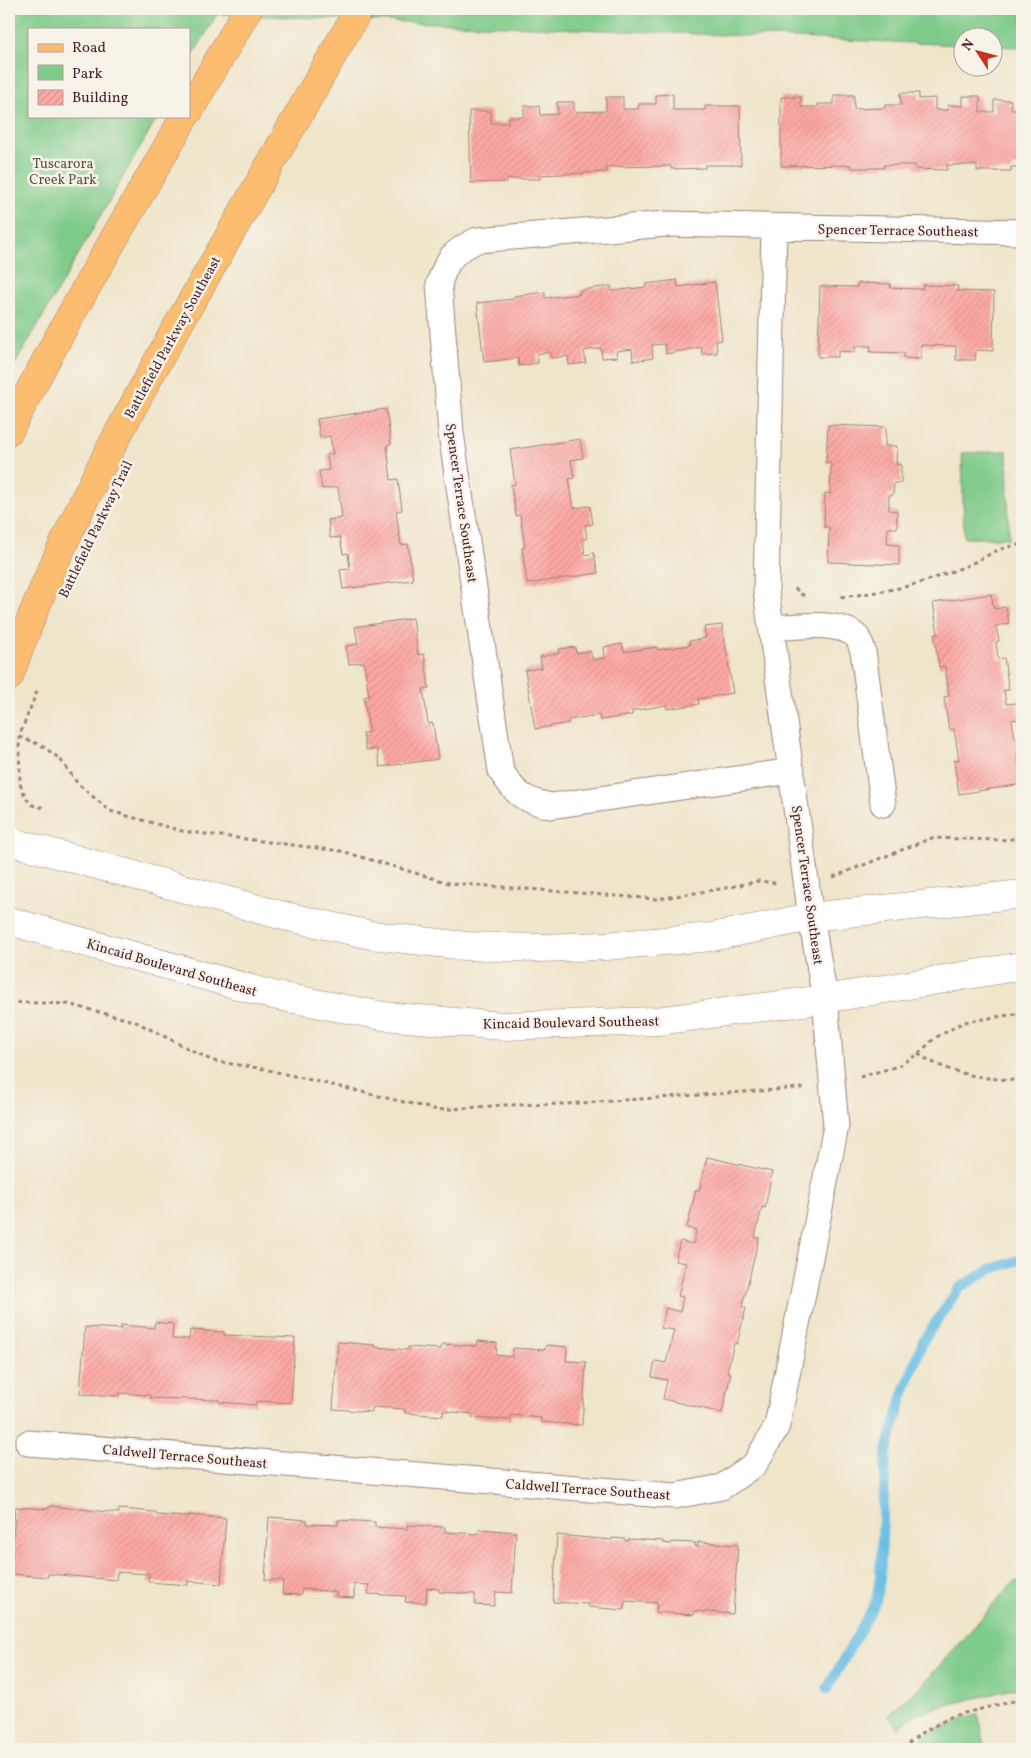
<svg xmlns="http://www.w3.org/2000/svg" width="1031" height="1758" viewBox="0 0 1031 1758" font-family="Vollkorn,serif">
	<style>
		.park { fill: #7ecb8a; stroke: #64755a }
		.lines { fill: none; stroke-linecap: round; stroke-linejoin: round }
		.stream { stroke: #69bee5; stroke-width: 10 }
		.building { fill: url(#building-hatch) }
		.minor-casing { stroke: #9c827a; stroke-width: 27 }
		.tertiary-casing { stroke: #9c827a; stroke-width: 29 }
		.primary-casing { stroke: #9c827a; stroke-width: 29 }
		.path { stroke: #9c827a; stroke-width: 3; stroke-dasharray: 4 4; stroke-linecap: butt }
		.minor { stroke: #fff; stroke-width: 25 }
		.tertiary { stroke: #fff; stroke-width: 28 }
		.primary { stroke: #fcbd6f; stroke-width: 28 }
		.labels { text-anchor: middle; stroke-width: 5; stroke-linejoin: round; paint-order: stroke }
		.park-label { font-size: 14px; fill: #5a5348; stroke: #f7f3e8 }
		.street-label { font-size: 14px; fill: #4a1f2b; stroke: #f7f3e8 }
	</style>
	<defs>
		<pattern id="building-hatch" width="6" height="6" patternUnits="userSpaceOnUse" patternTransform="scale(1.25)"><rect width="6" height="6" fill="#fda8a4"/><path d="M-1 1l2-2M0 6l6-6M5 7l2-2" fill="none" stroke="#da908d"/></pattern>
	</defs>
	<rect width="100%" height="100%" fill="#f7f3e8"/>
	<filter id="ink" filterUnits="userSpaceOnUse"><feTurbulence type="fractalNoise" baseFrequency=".02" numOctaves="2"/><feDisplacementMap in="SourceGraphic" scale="10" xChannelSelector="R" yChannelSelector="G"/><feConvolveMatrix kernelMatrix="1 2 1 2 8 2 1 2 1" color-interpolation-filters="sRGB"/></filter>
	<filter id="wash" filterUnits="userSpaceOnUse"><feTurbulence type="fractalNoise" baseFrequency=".0096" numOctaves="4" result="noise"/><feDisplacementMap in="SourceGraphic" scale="20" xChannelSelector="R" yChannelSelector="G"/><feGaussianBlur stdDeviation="1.12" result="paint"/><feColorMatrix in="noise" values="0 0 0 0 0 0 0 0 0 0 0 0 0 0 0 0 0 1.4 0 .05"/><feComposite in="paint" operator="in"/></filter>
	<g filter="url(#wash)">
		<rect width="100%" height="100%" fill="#efe5ca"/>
		<!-- park -->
		<path class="park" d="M9 9H1022V47L994 46V38H964L963 45 217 14 189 62V29H29V116H158L9 375Z
			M1007 451 1009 538H964L962 453Z
			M1022 1579V1684L1017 1688 935 1708 912 1717 898 1729 888 1715 923 1684 1011 1585Z
			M978 1714 986 1749H909C929 1729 951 1722 978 1714Z"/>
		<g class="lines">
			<!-- stream -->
			<path class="stream" d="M827 1689 876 1602 880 1578 886 1454 903 1395 923 1341 959 1288 989 1270 1022 1259"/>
		</g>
		<g id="blocks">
			<!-- building -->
			<path class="building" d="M900 93H919V99L935 98V110H948V105L963 106V96H980V112H994V100H1011V109H1022V167H1011V171H977V165H947V170L915 169V165H884V168H851V165L781 166V97H801V107H818V104H834V95H854V109L885 108V105H901Z
				M673 94V110H705V106H740L741 165H705V168L671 169V166L606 167 607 172 540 175V179H507V182L471 183 469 111H491V123H508V117H524V106H539L540 115 558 114 557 102H574V112L606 111V97H623V109H638L639 104H656V95Z
				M677 280 678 287 715 282 722 340 716 341 717 353 702 354 701 347 666 354 665 344 652 345 653 358 633 361 632 349 616 351 617 357 602 358 601 348 584 351 586 363 569 365 568 356 551 358 550 352 537 354 538 363 519 366 518 358 484 362 477 303 514 299V296L545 292V298L580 294V290L611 286 612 291 646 287V284Z
				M858 283 891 284 890 288 923 289V285L958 286 957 291 994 292 993 351 976 350 975 360H956V346L921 345V359L904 358V353L870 352 871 346H855V352L838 351V357H818L820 286 857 287Z
				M386 409 391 444 387 445 391 480 398 479 402 510 396 511 401 545 408 544 413 580 343 589 340 570 350 569 348 553 343 554 340 537 330 538 328 520 342 518 338 487 322 489 319 471 329 470 327 454H333L330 436 320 438 317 419Z
				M828 425 886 427 885 446H897L896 464 901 465V483H894L893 495H889V510L897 511V528H888L887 544 899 545V565L828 562 829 527H824L825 493 830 494 831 463H826Z
				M580 439 583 458 571 460 574 478 569 479 574 508 590 506 593 524 585 525 587 539H583L585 555 594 553 598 573 527 584 522 548 525 547 520 515 516 516 511 485 515 484 510 450Z
				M991 594 994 609 1006 607 1009 624 996 626 999 641 996 642 998 659 1004 658 1009 690H1004L1006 704 1017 703 1020 719 1012 720 1015 738 1019 737 1021 751 1017 753 1019 765H1022V784L959 794 954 760H959L954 729 949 730 944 697 949 696 945 666 939 667 934 635 938 634 933 603Z
				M413 618 418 655 424 654 429 688 423 689 428 724 433 723 438 759 380 767 377 749 366 750 363 733 369 732 364 697 369 696 364 662 349 664 346 646 358 644 355 627Z
				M722 625 733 693 698 699 699 704 667 709 666 705 632 711V715L600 720 599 715 568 720 569 723 535 729 525 670 542 668 540 657 559 653V649L575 647 576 653 590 651 593 660 605 658 604 647 622 644 624 652 657 647 658 650 690 645 689 641 706 638 704 627Z
				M707 1157 772 1172 765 1208 762 1207 755 1237 759 1238 742 1307 746 1308 737 1344 734 1343 727 1372 731 1373 722 1413 663 1399 667 1380 652 1377 655 1361 666 1363 674 1330 661 1328 666 1308 680 1312 683 1297 678 1296 686 1263 675 1261 680 1241 693 1244 696 1230 687 1228 696 1190 699 1191Z
				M155 1322 173 1324 172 1339H189L190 1330 224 1332V1335L295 1338 291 1403 256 1401V1405L219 1402V1400L150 1398V1395L119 1393V1396L80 1394 85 1327 121 1329V1325L154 1328Z
				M478 1341 497 1343 496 1355 512 1357 513 1348 545 1350 546 1345 567 1347 566 1361 586 1362 582 1425 541 1422V1418L511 1415V1420L472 1418 473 1414 443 1411V1416L405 1413V1409L372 1407V1412L333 1409 338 1342 375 1345V1347L408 1350V1347L441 1349 442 1344 477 1346Z
				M49 1506 119 1513V1509L156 1512V1515L188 1517V1515L226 1518 221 1584 188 1581V1585L148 1582 149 1574 117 1572 116 1580 48 1574V1577L11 1574 15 1507 49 1509Z
				M269 1517 307 1520V1524L338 1525V1520L375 1522V1527L407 1529V1525L445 1527V1532L478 1534 479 1529 516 1532 512 1593 496 1592 494 1606 475 1605V1594L439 1592V1589L427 1588 426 1603 405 1602 406 1596 368 1594 369 1585 354 1584V1598L336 1597V1592L302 1589 301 1595 282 1594 283 1580H265Z
				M557 1535 612 1540V1538L625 1539V1541H628V1539L663 1541V1543L671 1544 672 1542 696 1543 695 1546 698 1547V1542L738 1545 733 1614 694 1611V1615L656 1612 657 1603 625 1601 624 1610 588 1607V1604L553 1602Z"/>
		</g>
	</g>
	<g filter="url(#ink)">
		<use href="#blocks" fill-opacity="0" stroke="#9c827a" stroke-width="1"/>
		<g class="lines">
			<defs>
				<path id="minor" d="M771 628C793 627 840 619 857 637 860 640 861 647 863 651L883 804
					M792 771 551 806C523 800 516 795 501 771L451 433 439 284C447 258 453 252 477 240L666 224 1022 232
					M28 1443 675 1496 722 1487 755 1464 777 1426 836 1126 825 999 811 917 766 591 774 227"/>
				<path id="tertiary" d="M9 841 280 915 371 935 465 946 538 948 606 946 712 937 811 917 1022 894
					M9 921 273 995 383 1016 503 1026 657 1021 825 999 1022 966"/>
				<path id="primary" d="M189 111 248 9
					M9 431C63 324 125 220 185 116
					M9 677C52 554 114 438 178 325 238 219 299 114 359 9"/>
			</defs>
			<!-- minor casing -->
			<use href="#minor" class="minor-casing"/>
			<!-- tertiary casing -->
			<use href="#tertiary" class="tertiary-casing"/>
			<!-- primary casing -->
			<use href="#primary" class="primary-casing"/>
			<!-- path -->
			<path class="path" d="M795 588 801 594 806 596
				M841 597C873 593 903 589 932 579 944 574 957 570 968 565 986 557 1002 545 1022 545
				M37 691 19 737 20 784 26 798 32 805 45 808
				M19 737 41 745 60 759 78 784 110 811 182 831 341 851 449 883 657 899 726 888 758 881 778 883
				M833 877 932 838 1000 840 1022 838
				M9 1002 68 1004 134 1021 213 1061 264 1069 438 1110 504 1105 566 1104 803 1088
				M918 1054C949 1074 986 1080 1022 1080
				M860 1077 898 1066 918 1054 935 1038 964 1022 1022 1013
				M902 1749 920 1734 952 1716 1022 1699"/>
			<!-- minor -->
			<use href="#minor" class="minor"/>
			<!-- tertiary -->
			<use href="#tertiary" class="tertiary"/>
			<!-- primary -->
			<use href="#primary" class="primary"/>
		</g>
	</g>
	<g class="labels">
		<!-- park labels -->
		<g class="park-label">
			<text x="63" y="168">Tuscarora<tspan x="63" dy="16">Creek Park</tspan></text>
		</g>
		<!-- street labels -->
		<g class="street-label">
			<text transform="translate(898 230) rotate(1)" y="5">Spencer Terrace Southeast</text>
			<text transform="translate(172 337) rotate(-61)" y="5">Battlefield Parkway Southeast</text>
			<text transform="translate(462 503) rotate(82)" y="5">Spencer Terrace Southeast</text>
			<text transform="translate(95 529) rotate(-64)" y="5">Battlefield Parkway Trail</text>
			<text transform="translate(808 885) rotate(82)" y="5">Spencer Terrace Southeast</text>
			<text transform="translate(172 967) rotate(16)" y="5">Kincaid Boulevard Southeast</text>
			<text transform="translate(571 1022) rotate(-1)" y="5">Kincaid Boulevard Southeast</text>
			<text transform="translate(185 1456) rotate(5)" y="5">Caldwell Terrace Southeast</text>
			<text transform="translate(588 1489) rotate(4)" y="5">Caldwell Terrace Southeast</text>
		</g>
	</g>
	<!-- margin -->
	<rect width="1031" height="1758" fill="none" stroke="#f7f3e8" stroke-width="30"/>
	<!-- legend -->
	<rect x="28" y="28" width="162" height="90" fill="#f7f3e8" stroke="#b29e9c"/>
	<rect x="38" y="44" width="25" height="8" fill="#fcbd6f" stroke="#b29e9c"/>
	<text x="72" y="52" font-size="15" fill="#4a1f2b">Road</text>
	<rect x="38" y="65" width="25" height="15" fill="#7ecb8a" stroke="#b29e9c"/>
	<text x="72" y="78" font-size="15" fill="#4a1f2b">Park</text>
	<rect x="38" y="90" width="25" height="15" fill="url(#building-hatch)" stroke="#b29e9c"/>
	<text x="72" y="102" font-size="15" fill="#4a1f2b">Building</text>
	<!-- north arrow -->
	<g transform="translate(978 52) rotate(306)"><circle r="24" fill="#f7f3e8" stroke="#b29e9c"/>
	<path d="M0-4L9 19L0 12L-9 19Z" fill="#c8321e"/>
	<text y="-8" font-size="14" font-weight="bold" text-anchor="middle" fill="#4a1f2b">N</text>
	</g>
</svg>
